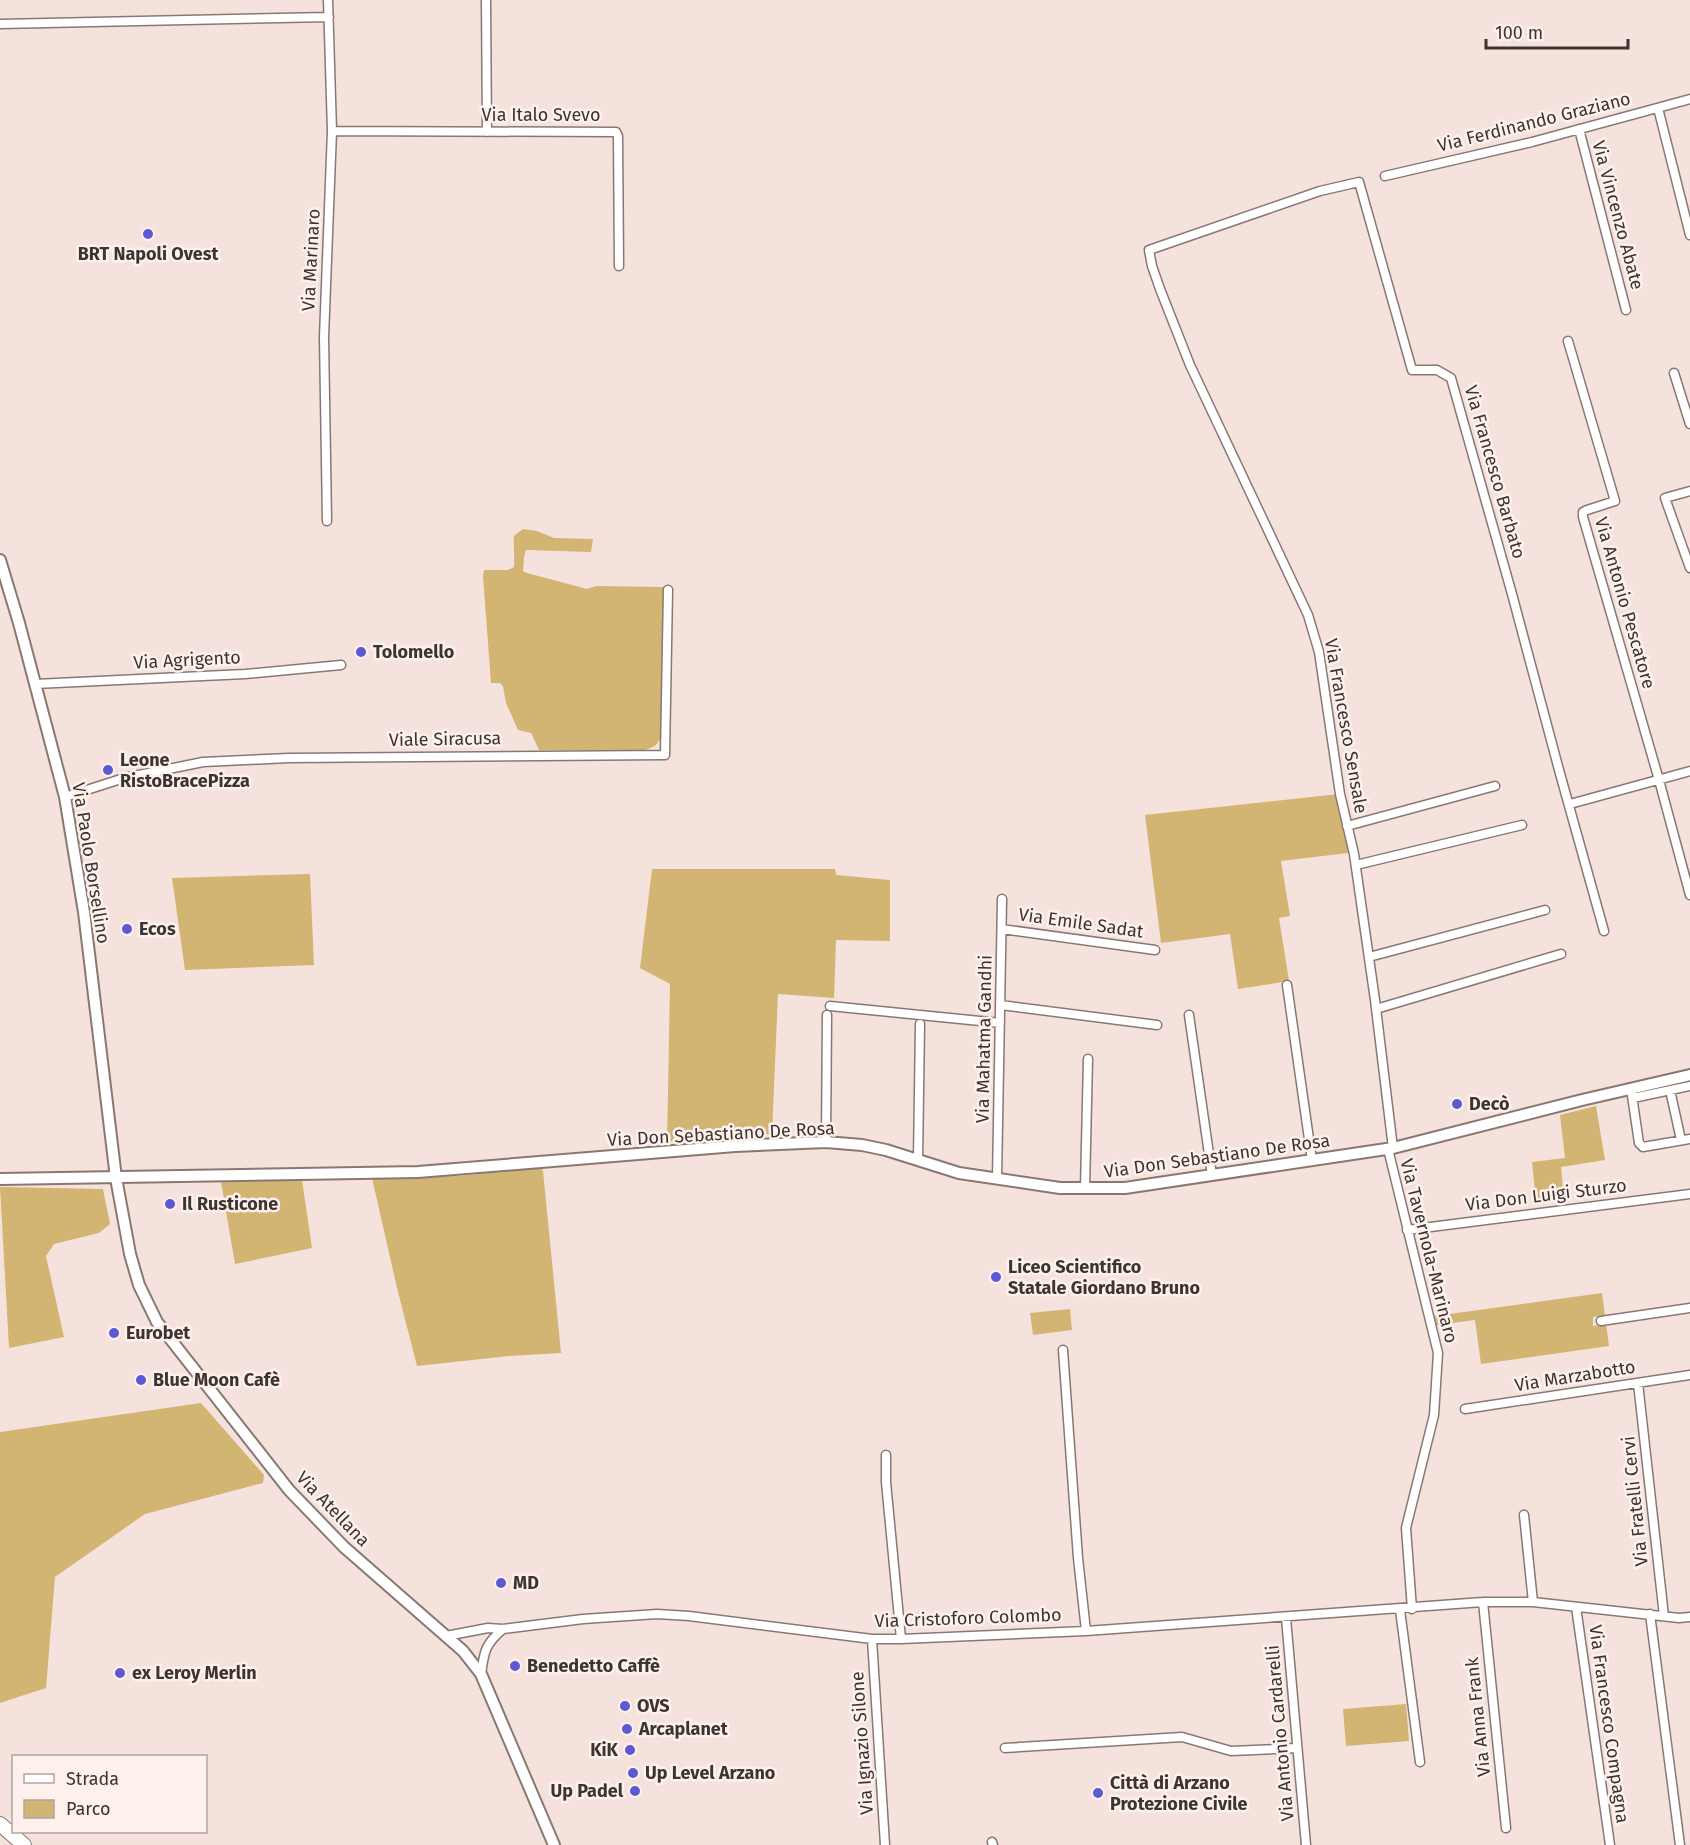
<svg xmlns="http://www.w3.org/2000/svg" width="1690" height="1845" viewBox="0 0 1690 1845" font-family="'Fira Sans',sans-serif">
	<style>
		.green { fill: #d2b473 }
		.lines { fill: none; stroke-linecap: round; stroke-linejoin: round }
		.minor-casing { stroke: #897872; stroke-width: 11 }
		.tertiary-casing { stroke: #897872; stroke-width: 14 }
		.secondary-casing { stroke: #897872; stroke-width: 14 }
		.trunk-casing { stroke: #897872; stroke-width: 16 }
		.minor { stroke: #fff; stroke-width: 8 }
		.tertiary { stroke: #fff; stroke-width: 10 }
		.secondary { stroke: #fff; stroke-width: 10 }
		.trunk { stroke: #fff; stroke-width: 14 }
		.poi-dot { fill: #5d59d2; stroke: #fef1ed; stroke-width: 2 }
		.labels { text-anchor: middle; stroke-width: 5; stroke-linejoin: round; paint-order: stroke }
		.street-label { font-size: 18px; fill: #3b3431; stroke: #fef1ed }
		.poi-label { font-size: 18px; font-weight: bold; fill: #3b3431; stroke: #fef1ed; text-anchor: start }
	</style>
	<rect width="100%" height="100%" fill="#f6e2dc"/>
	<!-- green -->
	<path class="green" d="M523 529 537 531 554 538 593 539 591 552 526 550 524 557 523 571 527 573 587 589 596 586 664 587 662 737 655 746 643 751 539 750 531 733 518 730 506 703 503 686 500 683H491L483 576 484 570H508L514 567C515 556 513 547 514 536Z
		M1339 794 1348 853 1281 861 1290 916 1279 918 1289 981 1238 989 1230 934 1161 943 1145 815Z
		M652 869H835L836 875 890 880V941L836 940 834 998 778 994 772 1134 667 1142 670 984 640 968Z
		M310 874 314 965 185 970 172 878Z
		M1596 1106 1605 1160 1561 1167 1564 1199 1536 1203 1532 1162 1565 1158 1560 1115Z
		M541 1167 543 1171 561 1353 509 1356 417 1366 397 1288 372 1178 460 1176Z
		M302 1180 312 1248 235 1264 221 1182Z
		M0 1187 103 1189 110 1224 99 1233 54 1244 46 1256 64 1337 9 1348Z
		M1602 1293 1605 1316 1593 1317V1326L1606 1324 1609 1346 1481 1364 1475 1320 1436 1325 1435 1316Z
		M1070 1309 1072 1330 1033 1335 1030 1313Z
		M201 1403 264 1475 263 1483 145 1514 55 1577 46 1688 0 1703V1432Z
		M1406 1704 1409 1741 1346 1746 1343 1709Z"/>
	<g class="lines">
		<defs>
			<path id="minor" d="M486 0 487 132
				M0 24 329 17
				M1658 108 1690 235
				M1579 129 1626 310
				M332 131 616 132 618 136 619 266
				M1385 176 1532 142 1690 99
				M1568 341 1615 501 1587 510 1583 512V517L1659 780 1690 895
				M1674 373 1690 424
				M1690 491 1665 498 1690 568
				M327 521 324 337 332 131 328 0
				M35 684 245 674 341 665
				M65 797 124 778 203 762 289 758 665 755 668 590
				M1570 804 1690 771
				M1347 826 1495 786
				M1356 865 1522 825
				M1002 929 1155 950
				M1369 957 1545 910
				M1287 985 1312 1160
				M1001 1005 1157 1025
				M830 1006 1000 1023
				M1376 1009 1561 954
				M1189 1015 1212 1175
				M1631 1089 1639 1143 1643 1147 1690 1139
				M1670 1090 1681 1140
				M1633 1098 1690 1086
				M826 1142 827 1015
				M1393 1148 1375 1000 1354 854 1340 794 1319 652 1308 615 1190 365 1160 289 1152 266 1149 250 1320 191 1359 182 1412 370H1437L1451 378 1512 594 1559 770 1604 931
				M1388 1149 1438 1353 1434 1415 1406 1528 1412 1609
				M918 1160 920 1024
				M997 1179 1002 899
				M1085 1188 1088 1059
				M1407 1230 1690 1194
				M1601 1321 1690 1308
				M1063 1350 1078 1558 1086 1631
				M1638 1383 1664 1616
				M1465 1409 1690 1375
				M886 1455V1482L901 1639
				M1524 1515 1533 1602
				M1483 1602 1506 1828
				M1576 1607 1610 1845
				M1400 1610 1420 1762
				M1650 1614 1680 1845
				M1286 1618 1306 1845
				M446 1636 488 1628 503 1629 583 1619 657 1614 689 1616 872 1639H901L1086 1631 1483 1602H1533L1679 1618 1690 1617
				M872 1639 885 1845
				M481 1674C484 1652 485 1644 503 1629
				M1005 1748 1182 1737 1231 1751 1297 1748
				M992 1842 993 1845"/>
			<path id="tertiary" d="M0 1179 418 1172 735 1146 826 1142 862 1145 886 1150 959 1173 1060 1188H1125L1393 1148 1582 1100 1690 1075"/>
			<path id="secondary" d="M0 560 19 623 65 797 84 912 116 1178 130 1254 139 1285 157 1322 289 1490 344 1547 463 1651 481 1674 554 1845"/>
			<path id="trunk" d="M0 1824 24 1845"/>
		</defs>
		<!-- minor casing -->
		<use href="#minor" class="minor-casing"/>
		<!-- tertiary casing -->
		<use href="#tertiary" class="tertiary-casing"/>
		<!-- secondary casing -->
		<use href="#secondary" class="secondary-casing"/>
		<!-- trunk casing -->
		<use href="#trunk" class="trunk-casing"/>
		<!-- minor -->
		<use href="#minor" class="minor"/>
		<!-- tertiary -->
		<use href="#tertiary" class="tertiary"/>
		<!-- secondary -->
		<use href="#secondary" class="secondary"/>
		<!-- trunk -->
		<use href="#trunk" class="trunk"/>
	</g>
	<!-- markers -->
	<g class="poi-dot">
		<circle cx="148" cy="234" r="6"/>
		<circle cx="361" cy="652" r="6"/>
		<circle cx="108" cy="770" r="6"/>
		<circle cx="127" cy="929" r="6"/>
		<circle cx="1457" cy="1104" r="6"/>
		<circle cx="170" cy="1204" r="6"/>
		<circle cx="996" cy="1277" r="6"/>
		<circle cx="114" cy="1333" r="6"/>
		<circle cx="141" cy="1380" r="6"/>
		<circle cx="501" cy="1583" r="6"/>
		<circle cx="515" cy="1666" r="6"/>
		<circle cx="120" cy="1673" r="6"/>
		<circle cx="625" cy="1706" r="6"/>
		<circle cx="627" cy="1729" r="6"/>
		<circle cx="630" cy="1750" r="6"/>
		<circle cx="633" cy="1773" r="6"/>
		<circle cx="635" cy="1791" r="6"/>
		<circle cx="1098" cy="1793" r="6"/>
	</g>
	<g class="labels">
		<!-- street labels -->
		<g class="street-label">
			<text x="541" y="121">Via Italo Svevo</text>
			<text transform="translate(1534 122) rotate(-14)" y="6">Via Ferdinando Graziano</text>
			<text transform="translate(1618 215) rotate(75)" y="6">Via Vincenzo Abate</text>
			<text transform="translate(311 260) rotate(-87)" y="6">Via Marinaro</text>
			<text transform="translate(1495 472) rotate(74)" y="6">Via Francesco Barbato</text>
			<text transform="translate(1625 603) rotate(74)" y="6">Via Antonio Pescatore</text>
			<text transform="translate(187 660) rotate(-3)" y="6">Via Agrigento</text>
			<text transform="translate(1346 726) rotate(80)" y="6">Via Francesco Sensale</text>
			<text transform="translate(445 739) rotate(-1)" y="6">Viale Siracusa</text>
			<text transform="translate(91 863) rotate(81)" y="6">Via Paolo Borsellino</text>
			<text transform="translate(1081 923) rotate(8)" y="6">Via Emile Sadat</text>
			<text transform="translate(984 1039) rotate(-89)" y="6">Via Mahatma Gandhi</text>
			<text transform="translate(721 1134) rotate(-3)" y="6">Via Don Sebastiano De Rosa</text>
			<text transform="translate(1217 1156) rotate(-8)" y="6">Via Don Sebastiano De Rosa</text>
			<text transform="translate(1546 1195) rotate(-7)" y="6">Via Don Luigi Sturzo</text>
			<text transform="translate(1429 1251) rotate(76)" y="6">Via Tavernola-Marinaro</text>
			<text transform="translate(1575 1376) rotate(-9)" y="6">Via Marzabotto</text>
			<text transform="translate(1635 1501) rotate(-96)" y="6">Via Fratelli Cervi</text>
			<text transform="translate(333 1509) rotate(46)" y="6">Via Atellana</text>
			<text transform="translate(968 1618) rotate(-2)" y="6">Via Cristoforo Colombo</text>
			<text transform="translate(1478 1717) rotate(-96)" y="6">Via Anna Frank</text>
			<text transform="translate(1609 1724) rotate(82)" y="6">Via Francesco Compagna</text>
			<text transform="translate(1280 1733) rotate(-95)" y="6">Via Antonio Cardarelli</text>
			<text transform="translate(862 1743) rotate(-94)" y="6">Via Ignazio Silone</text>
		</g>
		<!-- poi labels -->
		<g class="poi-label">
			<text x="148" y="260" text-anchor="middle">BRT Napoli Ovest</text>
			<text x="373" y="658">Tolomello</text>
			<text x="120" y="766">Leone<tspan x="120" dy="21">RistoBracePizza</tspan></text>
			<text x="139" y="935">Ecos</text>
			<text x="1469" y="1110">Decò</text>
			<text x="182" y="1210">Il Rusticone</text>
			<text x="1008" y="1273">Liceo Scientifico<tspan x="1008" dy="21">Statale Giordano Bruno</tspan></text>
			<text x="126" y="1339">Eurobet</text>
			<text x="153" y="1386">Blue Moon Cafè</text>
			<text x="513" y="1589">MD</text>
			<text x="527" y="1672">Benedetto Caffè</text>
			<text x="132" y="1679">ex Leroy Merlin</text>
			<text x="637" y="1712">OVS</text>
			<text x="639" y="1735">Arcaplanet</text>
			<text x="618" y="1756" text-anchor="end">KiK</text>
			<text x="645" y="1779">Up Level Arzano</text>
			<text x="1110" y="1789">Città di Arzano<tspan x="1110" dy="21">Protezione Civile</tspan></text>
			<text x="623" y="1797" text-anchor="end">Up Padel</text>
		</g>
	</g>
	<!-- legend -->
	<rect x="12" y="1755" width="195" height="78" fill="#fef1ed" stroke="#b0a5a2" stroke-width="1.5"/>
	<rect x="24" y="1774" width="30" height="9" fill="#ffffff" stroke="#b0a5a2" stroke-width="1.5"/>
	<text x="66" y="1785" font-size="18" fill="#3b3431">Strada</text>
	<rect x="24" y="1800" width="30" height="18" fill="#d2b473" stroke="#b0a5a2" stroke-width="1.5"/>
	<text x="66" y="1815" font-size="18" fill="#3b3431">Parco</text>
	<!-- scale -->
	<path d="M1486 39v9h142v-9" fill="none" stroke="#3b3431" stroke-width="3"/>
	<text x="1495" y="39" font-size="18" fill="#3b3431" stroke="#fef1ed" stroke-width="4.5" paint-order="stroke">100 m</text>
</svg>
